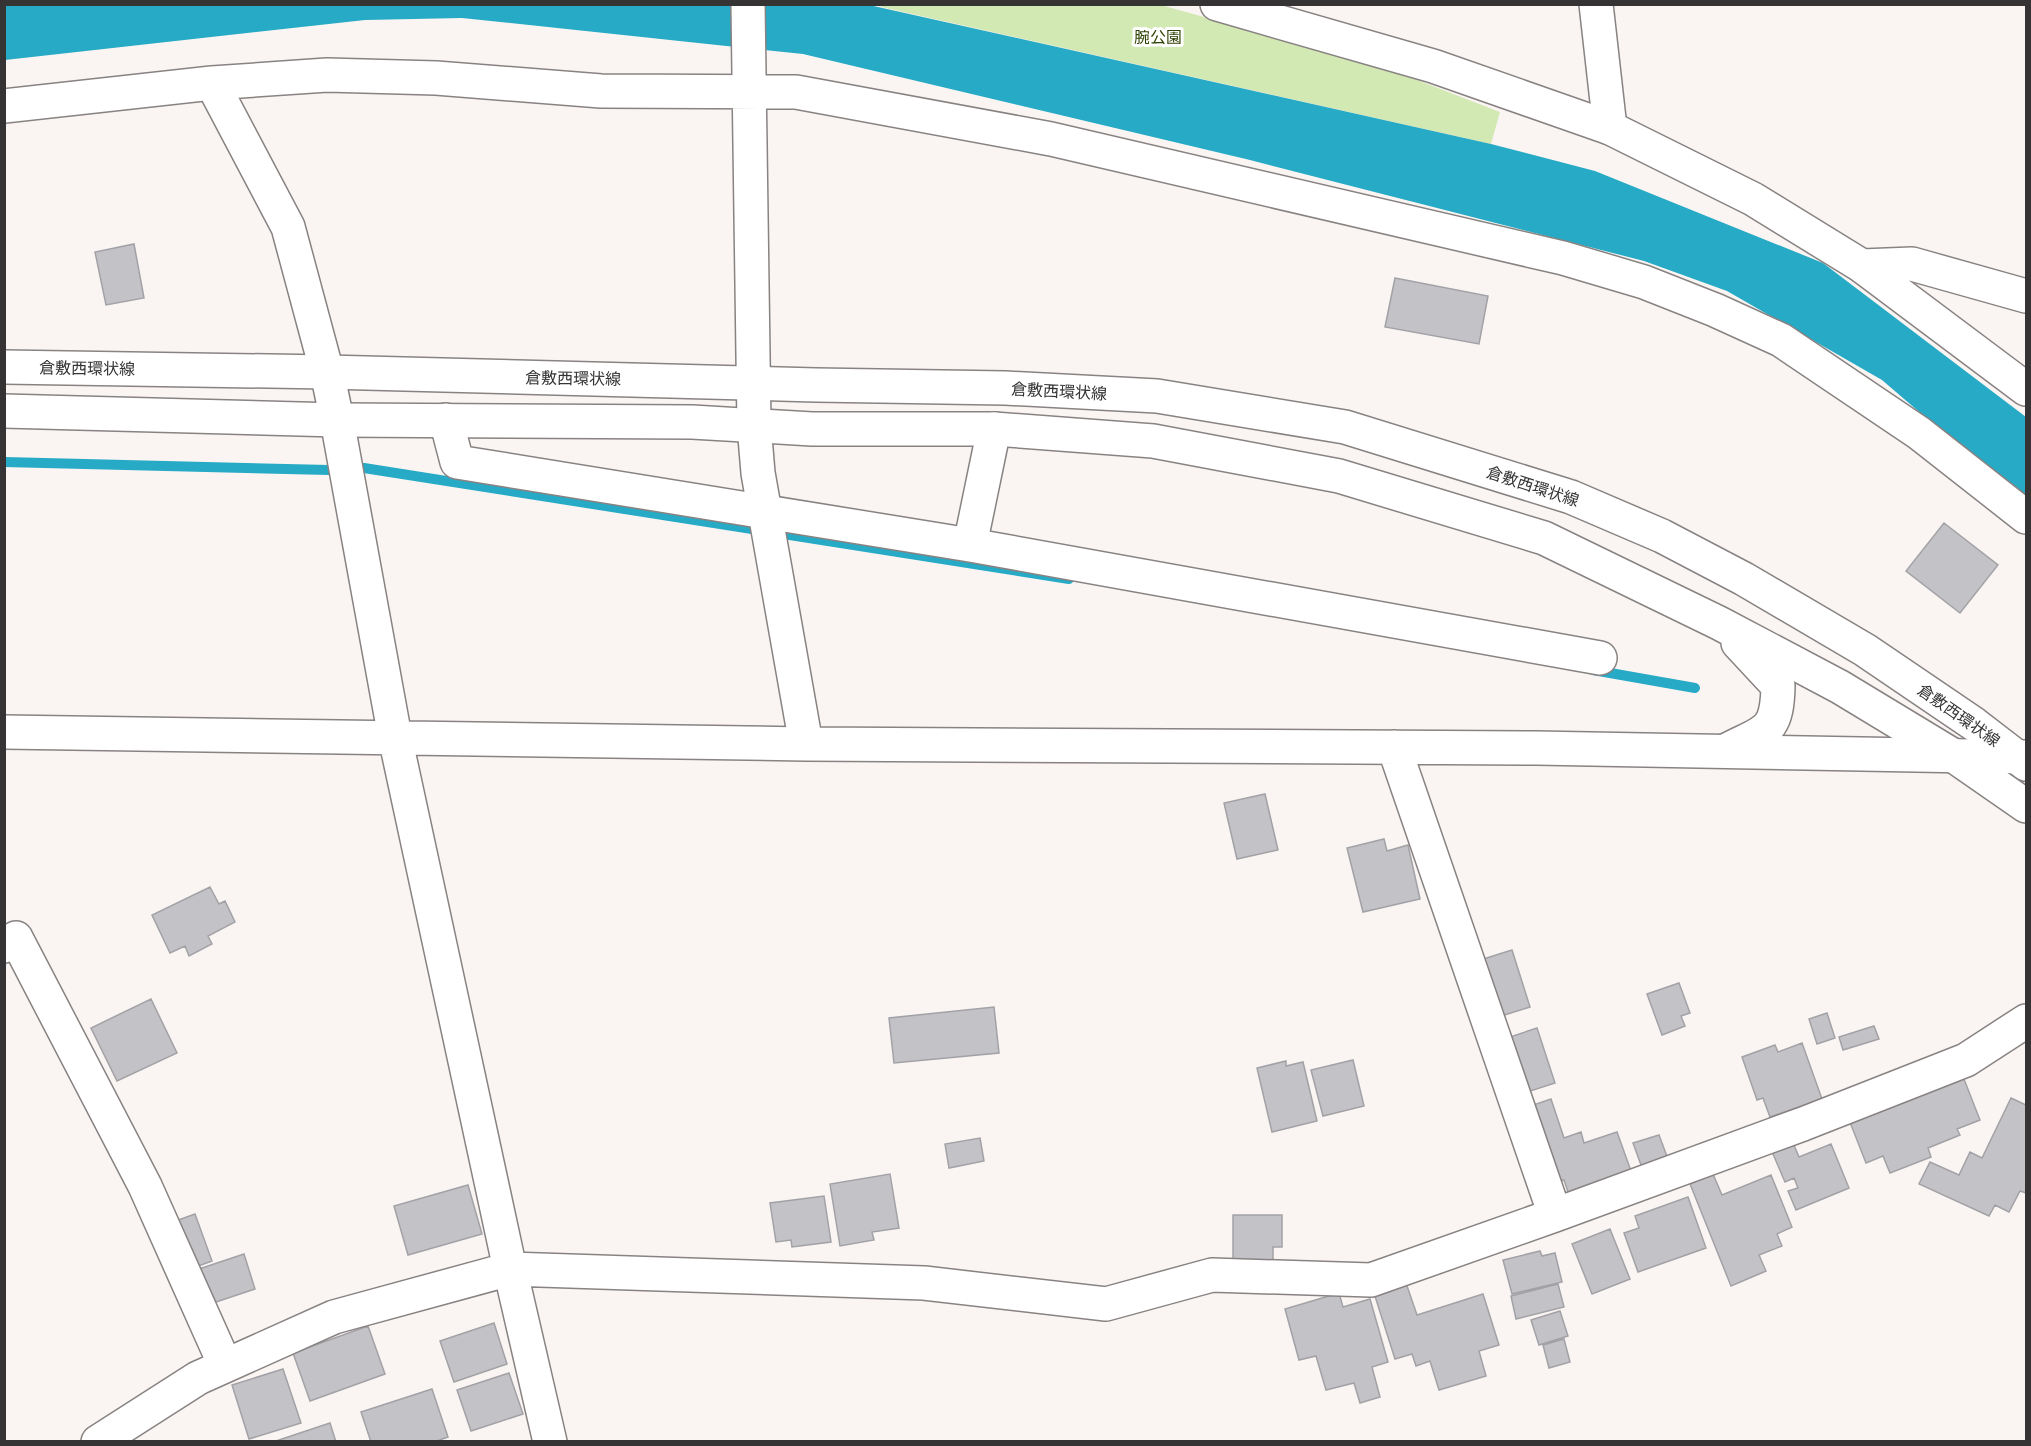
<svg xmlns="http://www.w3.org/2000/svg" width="2031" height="1446" viewBox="0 0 2031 1446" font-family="'Nunito Sans','Noto Sans JP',sans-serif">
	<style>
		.green { fill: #d3e9b4 }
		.water { fill: #26aac5 }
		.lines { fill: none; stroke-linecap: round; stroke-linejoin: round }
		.stream { stroke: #26aac5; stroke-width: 10 }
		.building { fill: #c3c3c7; stroke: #a2a2a6; stroke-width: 1.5 }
		.minor-casing { stroke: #888382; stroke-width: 36 }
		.tertiary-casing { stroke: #888382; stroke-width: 36 }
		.secondary-casing { stroke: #888382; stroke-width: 36 }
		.minor { stroke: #fff; stroke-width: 33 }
		.tertiary { stroke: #fff; stroke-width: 33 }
		.secondary { stroke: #fff; stroke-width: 33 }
		.labels { text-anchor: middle; stroke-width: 6; stroke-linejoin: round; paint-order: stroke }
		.park-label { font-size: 16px; fill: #2f4204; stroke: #fff }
		.street-label { font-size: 16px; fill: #353333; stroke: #fff }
	</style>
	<rect width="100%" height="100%" fill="#faf5f3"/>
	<!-- green -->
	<path class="green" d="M881 4 1161 5 1290 41 1412 78 1500 112 1491 144 881 7Z"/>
	<!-- water -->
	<path class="water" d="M4 5H869L1491 144 1595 171 1823 263 2026 417V495L1938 428 1882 380 1727 291 1644 261 1250 160 803 54 462 18 365 20 5 60Z"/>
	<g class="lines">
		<!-- stream -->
		<path class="stream" d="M4 462 329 470 364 468 1069 579
			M1593 670 1695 688"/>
	</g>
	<!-- building -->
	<path class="building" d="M134 244 144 298 106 305 95 252Z
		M1395 278 1488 296 1479 344 1385 327Z
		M1944 523 1998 565 1960 613 1906 571Z
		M1265 794 1278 850 1237 859 1224 803Z
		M1384 839 1387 851 1408 845 1420 899 1363 912 1347 848Z
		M210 887 219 904 225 901 235 922 208 936 212 944 189 956 185 946 170 953 152 915Z
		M1512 950 1530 1007 1495 1018 1477 961Z
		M1679 983 1690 1013 1681 1016 1685 1026 1662 1035 1647 994Z
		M151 999 177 1053 117 1081 91 1028Z
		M994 1007 999 1053 894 1063 889 1018Z
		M1827 1013 1835 1038 1817 1044 1809 1019Z
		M1874 1026 1879 1039 1843 1050 1839 1037Z
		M1537 1028 1555 1083 1518 1095 1501 1040Z
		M1802 1043 1822 1099 1770 1117 1763 1098 1757 1100 1742 1057 1775 1045 1778 1052Z
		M1353 1060 1364 1106 1323 1116 1311 1070Z
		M1286 1061V1066L1303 1062 1317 1121 1272 1132 1257 1068Z
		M1962 1074 1980 1120 1957 1129 1960 1135 1928 1148 1931 1157 1890 1173 1883 1156 1866 1163 1846 1112Z
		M2011 1098 2026 1105V1193L2020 1191 2009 1212 1995 1205 1989 1216 1919 1184 1930 1162 1959 1175 1970 1152 1982 1158Z
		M1551 1099 1564 1138 1581 1132 1584 1143 1617 1132 1631 1171 1568 1192 1564 1180 1557 1182 1522 1109Z
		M1659 1135 1671 1167 1645 1176 1633 1143Z
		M980 1138 984 1161 949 1168 945 1144Z
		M1791 1138 1799 1157 1831 1144 1849 1188 1796 1210 1788 1191 1798 1188 1794 1178 1785 1182 1770 1147Z
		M890 1174 899 1228 872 1232 874 1240 840 1246 830 1184Z
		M1713 1174 1722 1195 1771 1175 1792 1227 1777 1234 1782 1246 1759 1255 1766 1271 1731 1286 1690 1184Z
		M468 1185 482 1234 408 1255 394 1206Z
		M824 1196 831 1242 792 1247 791 1240 776 1242 770 1203Z
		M1688 1197 1706 1248 1638 1272 1624 1233 1639 1228 1635 1216Z
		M195 1214 212 1261 187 1270 170 1223Z
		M1233 1215H1282V1247H1273V1263H1233Z
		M1610 1229 1630 1279 1592 1294 1572 1244Z
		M1540 1251 1542 1256 1555 1253 1562 1282 1512 1294 1503 1260Z
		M244 1254 255 1289 210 1304 199 1269Z
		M1406 1283 1417 1315 1483 1294 1499 1345 1479 1351 1486 1376 1439 1390 1430 1361 1416 1366 1412 1354 1395 1359 1374 1293Z
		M1558 1284 1564 1307 1516 1319 1511 1296Z
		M1339 1293 1343 1307 1370 1299 1388 1362 1372 1367 1380 1397 1360 1403 1354 1383 1326 1390 1316 1356 1299 1360 1285 1309Z
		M1560 1311 1568 1336 1539 1345 1531 1320Z
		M494 1323 507 1364 454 1382 440 1341Z
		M368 1326 385 1374 310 1401 293 1353Z
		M1564 1339 1570 1362 1549 1368 1543 1345Z
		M283 1369 301 1423 249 1439 232 1385Z
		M509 1373 523 1414 471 1431 457 1390Z
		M432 1389 448 1437 434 1442H371L361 1412Z
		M330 1423 336 1442H273Z"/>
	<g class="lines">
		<defs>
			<path id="minor" d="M748 4 754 425 758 473 806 744
				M1596 4 1610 128
				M212 83 288 227 327 372 337 420 395 737 510 1269 550 1442
				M4 106 212 83 327 75 436 78 601 91 796 92 1051 139 1563 258 1644 282 1715 310 1781 340 1919 433 2026 517
				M1862 266 1912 264 2026 296
				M446 420 457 462 970 545 1600 658
				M970 545 994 429
				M4 732 806 744 1536 748 2026 757
				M1394 747 1555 1215
				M4 946 16 938 145 1186 225 1365
				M98 1442 198 1378 334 1317 510 1269 924 1283 1106 1304 1212 1275 1371 1280 1555 1215 1803 1124 1966 1060 2026 1021"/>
			<path id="tertiary" d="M1217 4 1433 66 1610 128 1753 199 1862 266 2026 389"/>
			<path id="secondary" d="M4 367 327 372 816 385 1005 388 1157 396 1345 427 1571 497 1662 536 1744 579 1865 650 1974 724 2026 764
				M4 411 337 420 692 422 812 429H994L1153 441 1339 476 1544 538 1719 623 1840 687 1954 756 2026 806
				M1727 750C1765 730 1777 734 1778 686L1738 643"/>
		</defs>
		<!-- minor casing -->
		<use href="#minor" class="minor-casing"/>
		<!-- tertiary casing -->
		<use href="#tertiary" class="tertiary-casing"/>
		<!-- secondary casing -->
		<use href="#secondary" class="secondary-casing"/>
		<!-- minor -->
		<use href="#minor" class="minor"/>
		<!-- tertiary -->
		<use href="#tertiary" class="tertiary"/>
		<!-- secondary -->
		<use href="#secondary" class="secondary"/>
	</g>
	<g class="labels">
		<!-- park labels -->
		<g class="park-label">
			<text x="1158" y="43">腕公園</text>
		</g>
		<!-- street labels -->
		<g class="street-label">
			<text transform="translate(87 368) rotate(1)" y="6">倉敷西環状線</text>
			<text transform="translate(573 378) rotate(1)" y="6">倉敷西環状線</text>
			<text transform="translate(1059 391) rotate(3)" y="6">倉敷西環状線</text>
			<text transform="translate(1533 486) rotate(18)" y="6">倉敷西環状線</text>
			<text transform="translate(1959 715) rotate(35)" y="6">倉敷西環状線</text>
		</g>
	</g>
	<!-- border -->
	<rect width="2031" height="1446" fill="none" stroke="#353333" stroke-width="12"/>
</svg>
